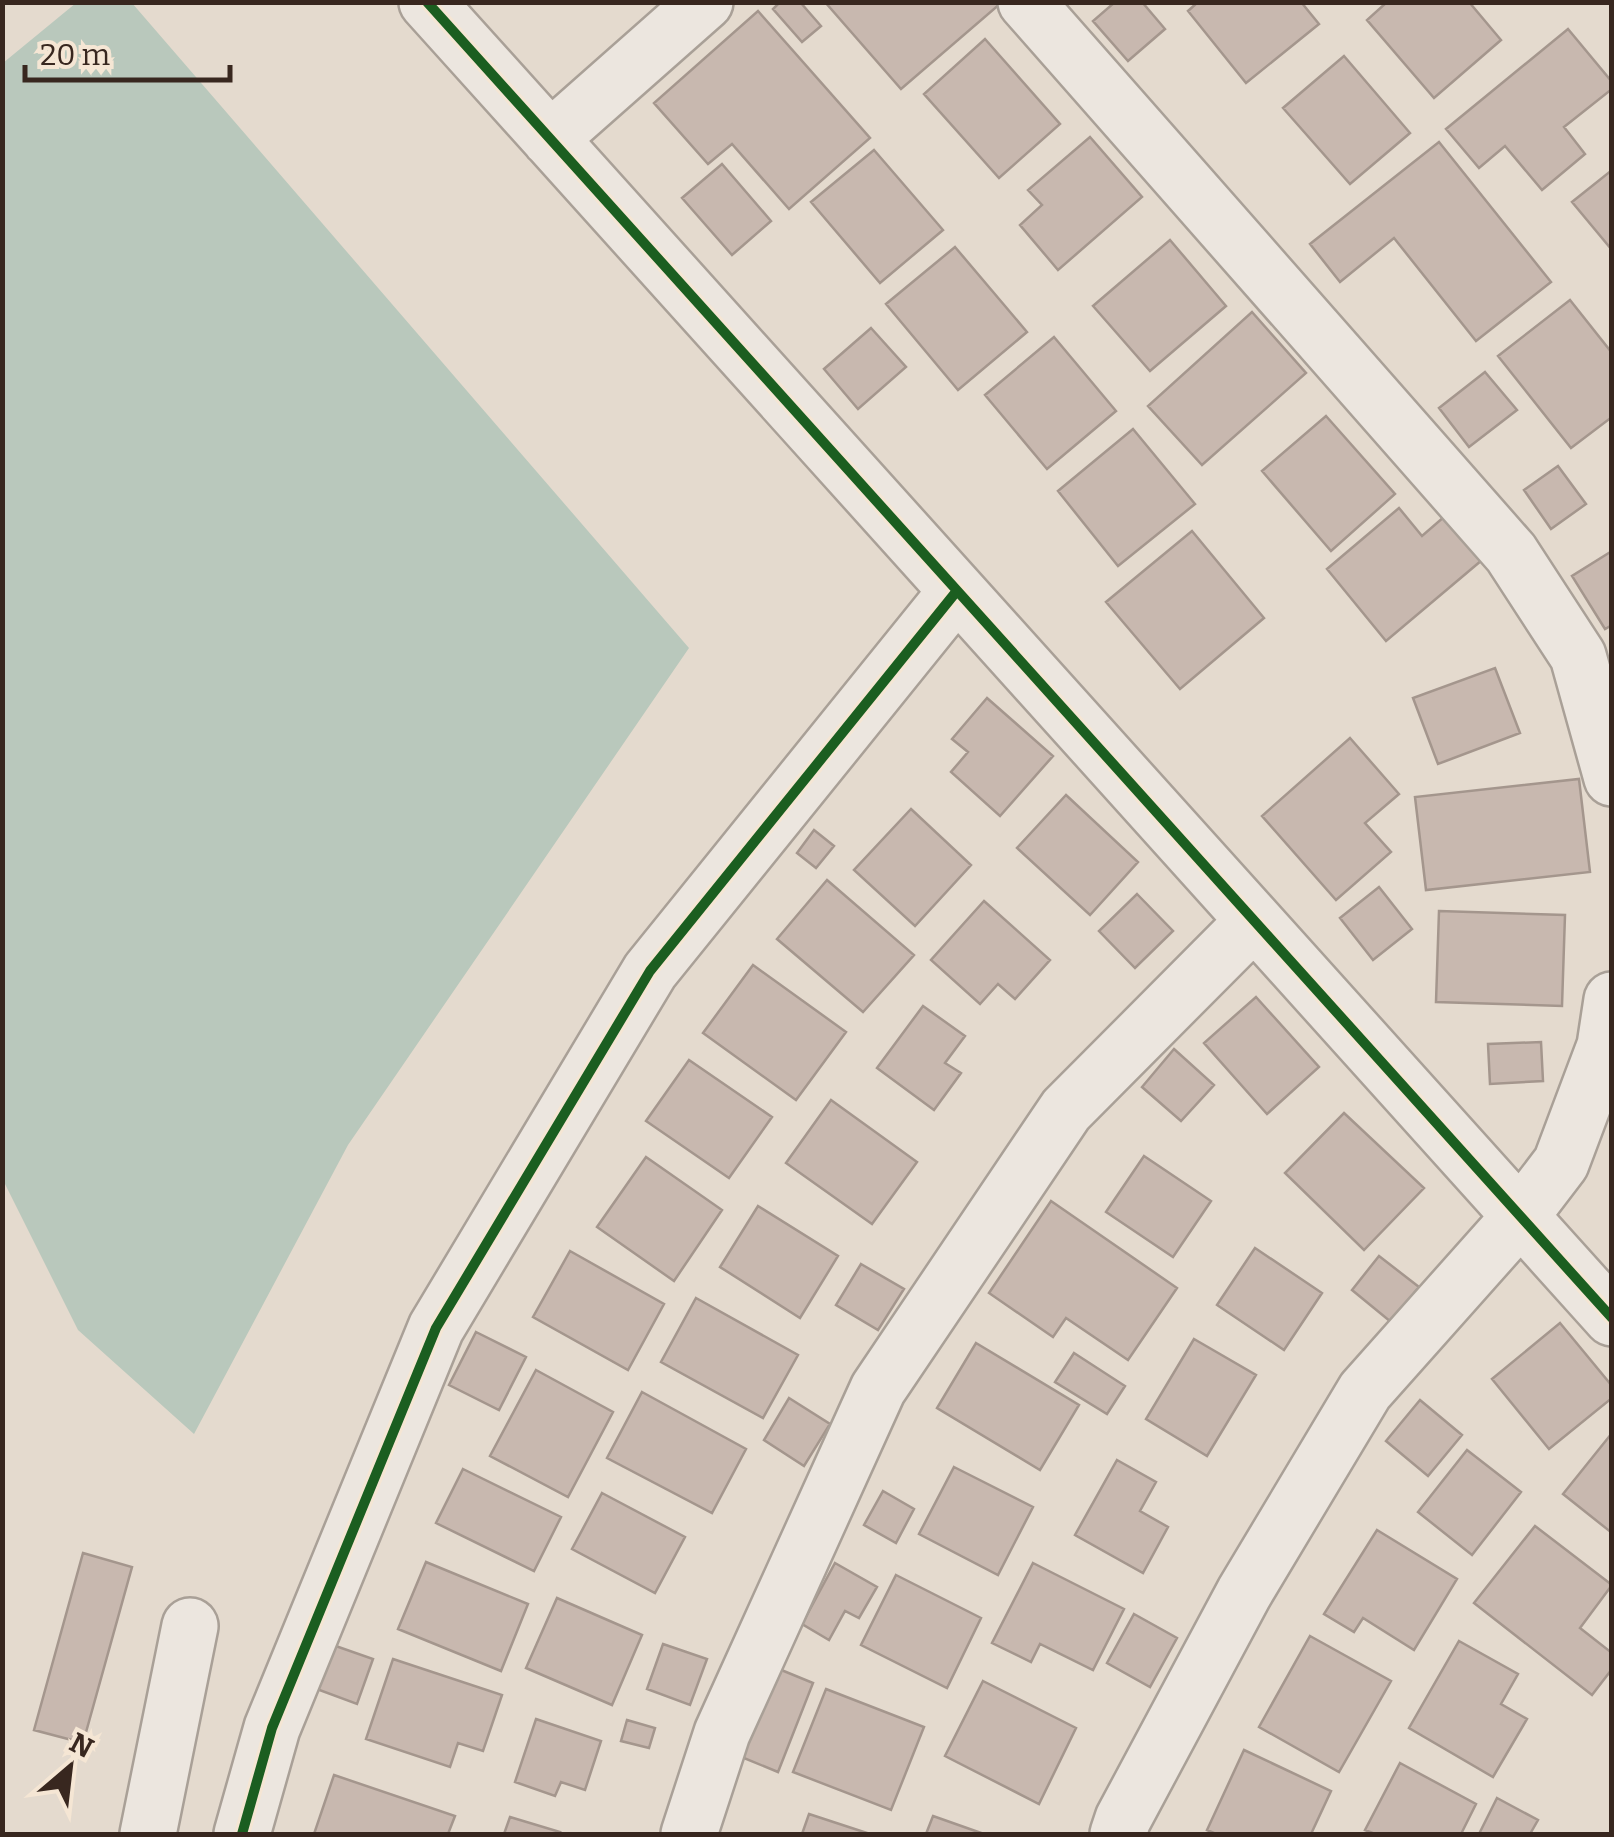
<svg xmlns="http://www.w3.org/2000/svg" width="1614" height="1837" viewBox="0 0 1614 1837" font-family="Bitter,serif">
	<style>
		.water { fill: #b9c8bc }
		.building { fill: #c8b8af; stroke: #a4968d; stroke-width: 2.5 }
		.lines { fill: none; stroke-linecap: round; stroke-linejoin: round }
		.minor-casing { stroke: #a9a097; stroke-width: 60 }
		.minor { stroke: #ece6df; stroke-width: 55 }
		.cycleway-casing { stroke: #f5e6d4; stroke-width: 16 }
		.cycleway { stroke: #1b5e20; stroke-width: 10 }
	</style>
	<rect width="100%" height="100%" fill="#e4dace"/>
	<!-- water -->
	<path class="water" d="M76 3H132L689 648 348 1145 194 1434 78 1330 3 1180V63Z"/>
	<!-- building -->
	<path class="building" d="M780 2H800L821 26 802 42 773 9Z
		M825 2H928L1001 3 901 89Z
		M1115 2H1142L1165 29 1128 61 1093 21Z
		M1198 2H1301L1319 24 1246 83 1188 11Z
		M1387 2H1469L1501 40 1434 98 1367 20Z
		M758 11 870 138 789 209 732 144 708 164 654 103Z
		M1568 29 1612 82V89L1564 127 1585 154 1542 190 1505 146 1479 168 1446 129Z
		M985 39 1060 124 999 178 924 94Z
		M1344 56 1410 133 1350 184 1283 108Z
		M1090 137 1142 197 1058 270 1020 225 1042 205 1028 190Z
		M1439 142 1551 282 1476 341 1394 238 1340 282 1310 244Z
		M874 150 943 230 880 283 811 202Z
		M722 164 771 221 732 255 682 198Z
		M1612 170V250L1572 202Z
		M1170 240 1226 306 1150 371 1093 306Z
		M955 247 1027 332 958 390 886 304Z
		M1570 300 1612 353V417L1571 448 1498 356Z
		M1252 312 1306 373 1202 465 1148 406Z
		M871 328 906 367 858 409 824 369Z
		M1054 337 1116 411 1047 469 985 395Z
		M1485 372 1517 410 1469 447 1439 408Z
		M1326 416 1395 494 1331 551 1262 471Z
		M1133 429 1195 504 1118 566 1058 491Z
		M1558 466 1586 504 1551 529 1524 490Z
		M1399 508 1422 536 1445 516 1482 560 1386 641 1327 569Z
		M1192 531 1264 618 1180 689 1106 602Z
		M1612 551V625L1605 629 1572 576Z
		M1495 668 1520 733 1438 764 1413 698Z
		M987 698 1053 756 1000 816 951 772 968 752 952 739Z
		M1350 738 1399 794 1365 823 1391 852 1336 900 1262 816Z
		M1579 779 1590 872 1426 890 1415 797Z
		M1066 795 1138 862 1090 915 1017 848Z
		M911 809 971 865 915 926 854 870Z
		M814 830 834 846 816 868 797 853Z
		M827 880 914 955 863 1012 777 939Z
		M1379 887 1412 929 1373 960 1340 918Z
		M1137 894 1173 931 1135 968 1099 931Z
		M984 901 1050 960 1015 999 998 984 980 1004 931 960Z
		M1439 911 1565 915 1562 1006 1436 1002Z
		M753 965 846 1032 796 1100 703 1033Z
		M1256 997 1319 1067 1267 1114 1204 1043Z
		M923 1006 965 1036 945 1063 961 1073 934 1110 877 1068Z
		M1541 1042 1543 1081 1490 1084 1488 1044Z
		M1174 1049 1214 1085 1181 1121 1142 1087Z
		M689 1060 772 1117 729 1178 646 1121Z
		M831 1100 917 1162 872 1224 786 1163Z
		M1344 1113 1424 1188 1364 1250 1285 1173Z
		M1144 1156 1211 1201 1173 1257 1106 1212Z
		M646 1157 722 1210 674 1281 597 1227Z
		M1051 1201 1177 1288 1128 1360 1066 1318 1053 1337 989 1293Z
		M758 1206 838 1256 800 1318 720 1267Z
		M1255 1248 1322 1293 1284 1350 1217 1305Z
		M570 1251 664 1304 628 1370 533 1317Z
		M1379 1256 1419 1287 1391 1322 1352 1290Z
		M861 1264 904 1289 878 1330 836 1305Z
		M696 1298 798 1355 763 1418 661 1362Z
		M1560 1323 1612 1386V1398L1549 1449 1492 1379Z
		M476 1332 526 1357 499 1410 449 1385Z
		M1194 1339 1256 1375 1207 1456 1146 1419Z
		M976 1343 1079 1405 1040 1470 937 1408Z
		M1074 1353 1125 1386 1107 1414 1055 1382Z
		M536 1370 613 1412 568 1497 490 1456Z
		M642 1392 746 1449 712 1513 607 1458Z
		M789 1398 830 1424 804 1466 764 1440Z
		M1420 1400 1462 1435 1428 1476 1386 1441Z
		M1612 1433V1533L1563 1494Z
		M1467 1450 1521 1492 1472 1555 1418 1512Z
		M1117 1460 1156 1482 1140 1511 1168 1527 1143 1573 1075 1535Z
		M954 1467 1033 1507 998 1575 919 1534Z
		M463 1469 561 1517 534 1571 436 1523Z
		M883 1491 914 1509 896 1543 864 1525Z
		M602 1493 685 1537 655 1593 572 1549Z
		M1535 1526 1612 1585 1580 1628 1612 1653V1669L1592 1695 1474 1603Z
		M1377 1530 1457 1579 1414 1650 1363 1618 1354 1632 1324 1614Z
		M83 1553 132 1567 83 1743 34 1730Z
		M426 1562 528 1604 501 1671 398 1629Z
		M835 1563 877 1587 859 1618 845 1611 829 1640 802 1624Z
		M1033 1563 1124 1609 1093 1670 1040 1644 1031 1662 992 1643Z
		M896 1575 981 1618 947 1688 861 1645Z
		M557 1598 642 1635 612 1705 526 1668Z
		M1134 1614 1177 1638 1150 1687 1107 1663Z
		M1310 1636 1391 1681 1339 1772 1259 1727Z
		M1459 1641 1518 1674 1501 1704 1527 1719 1493 1777 1409 1728Z
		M330 1644 373 1659 357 1704 314 1688Z
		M663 1644 707 1659 690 1705 647 1689Z
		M393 1659 502 1695 483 1751 458 1743 450 1767 366 1739Z
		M774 1667 813 1683 778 1772 739 1756Z
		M983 1681 1076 1728 1039 1804 945 1756Z
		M826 1689 924 1727 891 1810 793 1772Z
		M536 1719 601 1741 585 1790 561 1782 555 1796 515 1782Z
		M627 1720 655 1728 649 1748 621 1741Z
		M1244 1750 1331 1791 1311 1834H1216L1207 1830Z
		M1400 1763 1476 1804 1461 1834H1375L1365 1830Z
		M334 1775 455 1816 448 1834H314Z
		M1497 1798 1538 1820 1530 1834H1479Z
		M809 1814 870 1834H802Z
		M933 1816 984 1834H926Z
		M510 1817 560 1832 559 1834H504Z"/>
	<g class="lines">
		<defs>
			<path id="minor" d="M427 2 1612 1318
				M1026 2 1511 553 1578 656 1612 778
				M550 139 705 2
				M148 1834 190 1626
				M242 1834 272 1728 436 1328 650 971 956 592
				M689 1834 722 1733 878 1389 1066 1110 1253 922
				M1118 1834 1123 1819 1244 1593 1365 1391 1519 1218 1561 1163 1605 1046 1612 1000"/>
		</defs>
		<!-- minor casing -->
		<use href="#minor" class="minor-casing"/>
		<!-- minor -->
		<use href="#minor" class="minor"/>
		<defs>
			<path id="cycleway" d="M427 2 1612 1318
				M242 1834 272 1728 436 1328 650 971 956 592"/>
		</defs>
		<!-- cycleway casing -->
		<use href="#cycleway" class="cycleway-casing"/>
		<!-- cycleway -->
		<use href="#cycleway" class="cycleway"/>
	</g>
	<!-- border -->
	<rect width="1614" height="1837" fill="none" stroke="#38271f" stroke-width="10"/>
	<!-- north arrow -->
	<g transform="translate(70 1767) rotate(28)" stroke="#f5e6d4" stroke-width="8" paint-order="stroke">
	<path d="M0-8L18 38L0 25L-18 38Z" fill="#38271f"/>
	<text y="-15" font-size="28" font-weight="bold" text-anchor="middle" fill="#38271f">N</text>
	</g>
	<!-- scale -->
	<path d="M25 65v15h205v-15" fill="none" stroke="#38271f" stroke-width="5"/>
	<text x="40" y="65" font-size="30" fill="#38271f" stroke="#f5e6d4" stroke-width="8" paint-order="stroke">20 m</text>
</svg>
